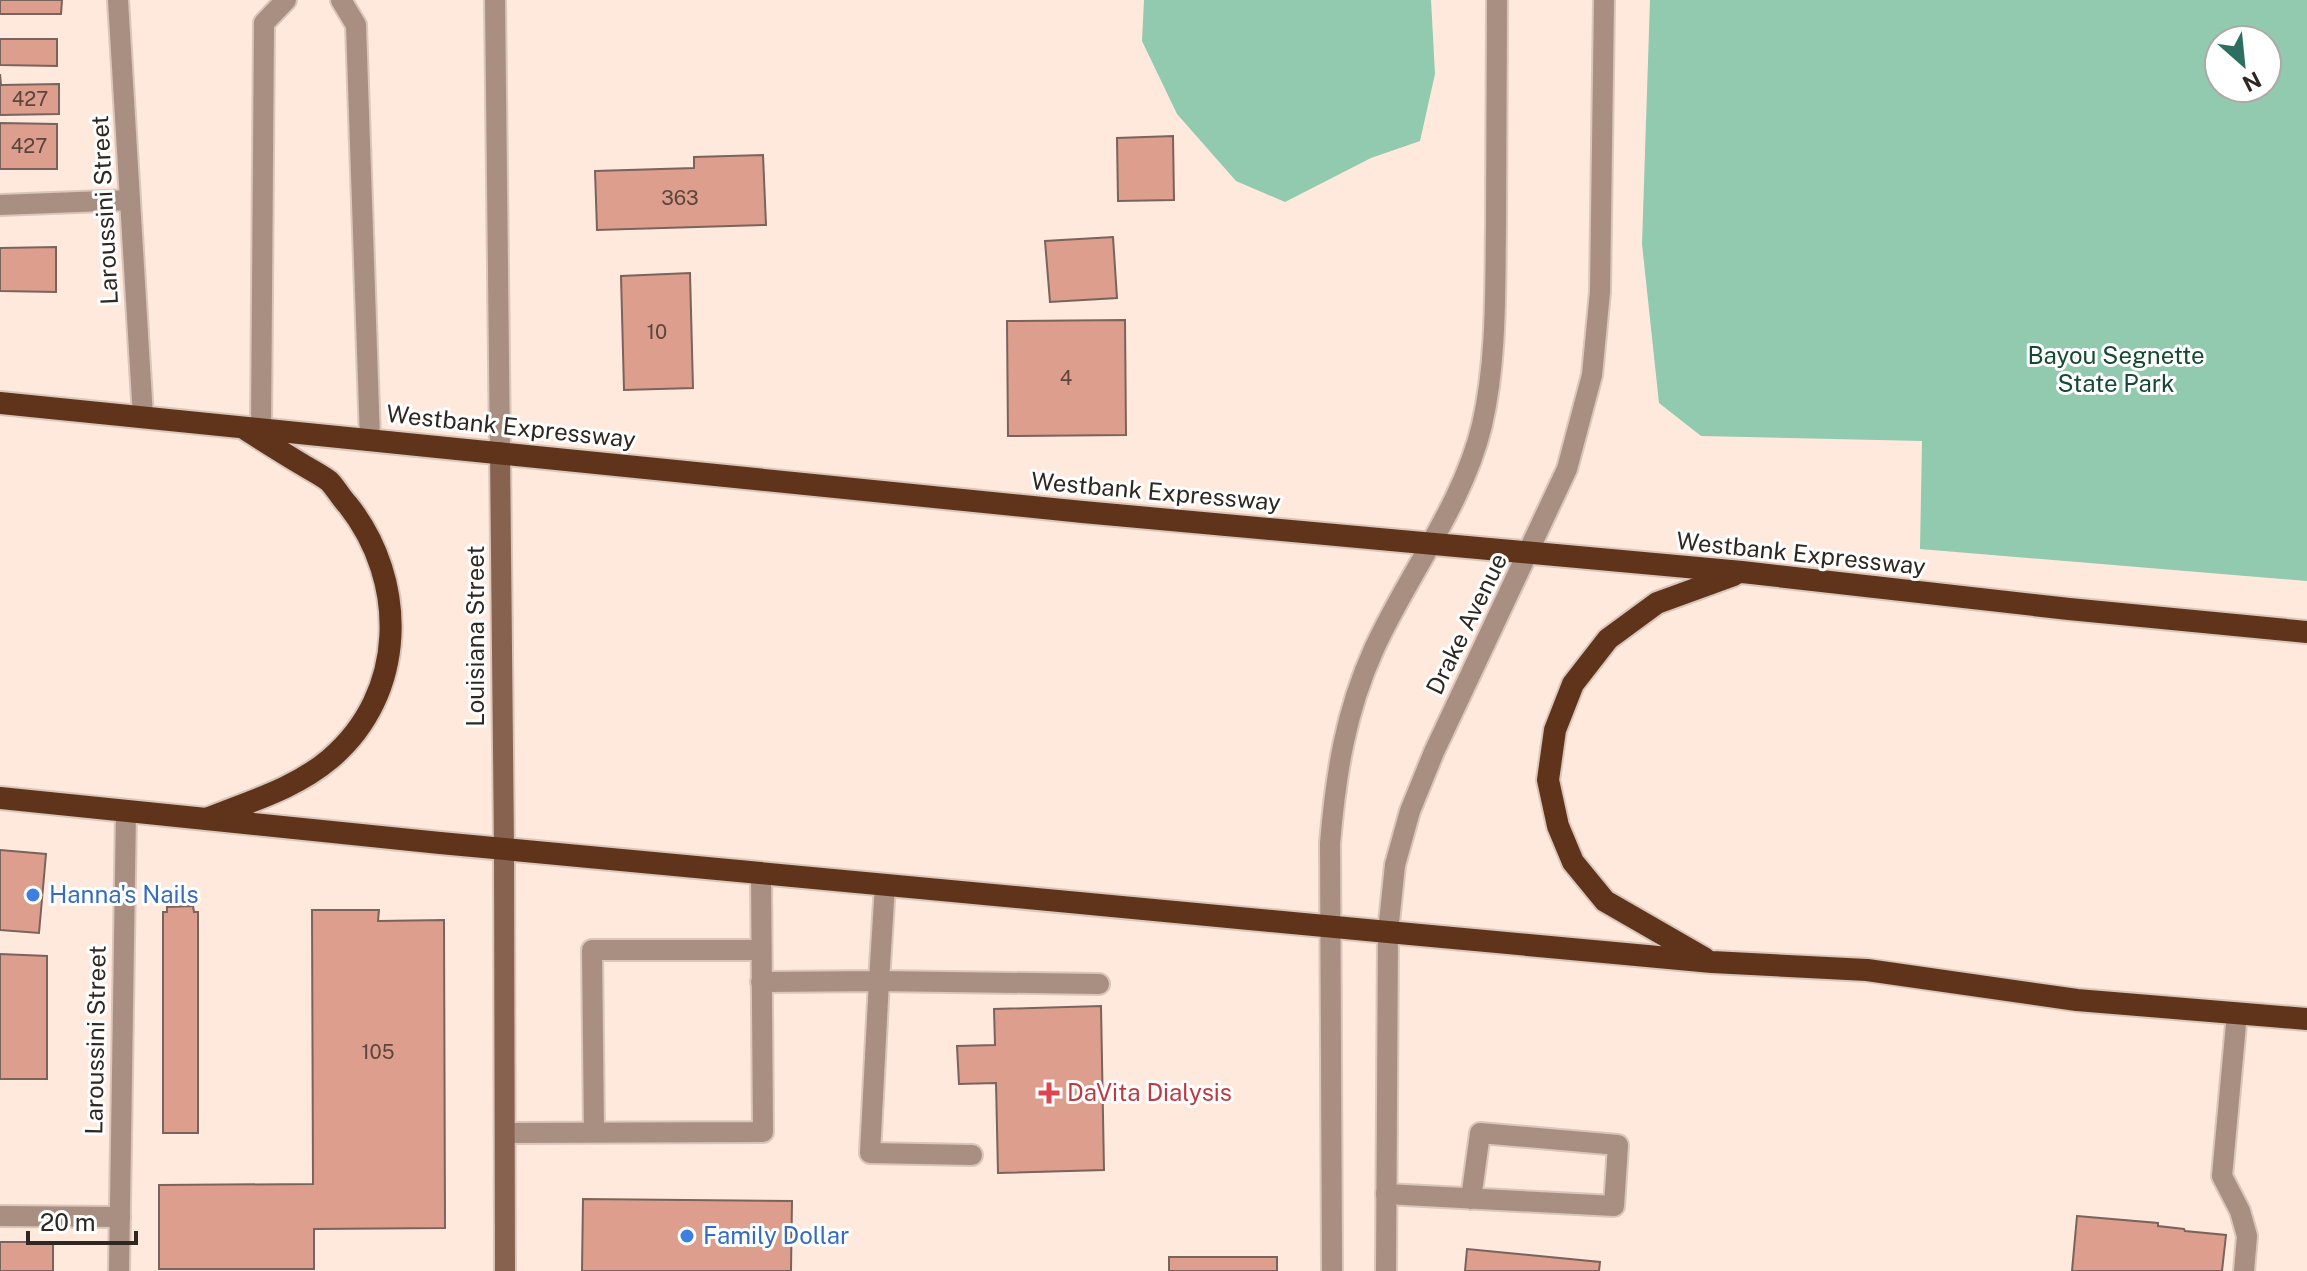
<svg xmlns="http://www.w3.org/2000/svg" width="2307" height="1271" viewBox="0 0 2307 1271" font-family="'Public Sans',sans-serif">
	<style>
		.green { fill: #91caae; fill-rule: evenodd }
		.building { fill: #dd9e8d; stroke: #79635d; stroke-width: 2 }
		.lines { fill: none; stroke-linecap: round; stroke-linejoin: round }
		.service-casing { stroke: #dac6bb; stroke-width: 24 }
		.minor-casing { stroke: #dac6bb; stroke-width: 24 }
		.tertiary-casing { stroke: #dac6bb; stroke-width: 24 }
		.secondary-casing { stroke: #dac6bb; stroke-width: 24 }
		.trunk-casing { stroke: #dac6bb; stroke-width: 26 }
		.service { stroke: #a98f82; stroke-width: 20 }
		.minor { stroke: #a98f82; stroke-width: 20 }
		.tertiary { stroke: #a98f82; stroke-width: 20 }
		.secondary { stroke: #86624f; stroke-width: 20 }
		.trunk { stroke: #60341a; stroke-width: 22 }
		.shop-dot { fill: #3f7fe0; stroke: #fff; stroke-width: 3 }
		.health-dot { fill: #e0444e; stroke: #fff; stroke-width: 3 }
		.labels { text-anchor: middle; stroke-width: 6; stroke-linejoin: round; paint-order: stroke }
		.number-label { font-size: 20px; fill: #5a463d }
		.street-label { font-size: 24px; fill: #2f2822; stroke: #fff }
		.park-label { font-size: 24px; fill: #154934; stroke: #fff }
		.shop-label { font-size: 24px; fill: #366cbe; stroke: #fff; text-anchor: start }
		.health-label { font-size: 24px; fill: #be3a42; stroke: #fff; text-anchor: start }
	</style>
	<rect width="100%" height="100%" fill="#ffe9dc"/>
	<!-- green -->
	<path class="green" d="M1144 0H1431L1435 74 1420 141 1371 158 1285 202 1236 181 1177 114 1142 41Z
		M1650 0H2307V581L1920 549 1922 441 1701 436 1659 403 1642 244ZM2219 40H2267V88H2219Z"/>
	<!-- building -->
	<path class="building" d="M0 0H62L61 14H0Z
		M0 39H57V66L0 65Z
		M0 74 1 85 59 84V114L0 115Z
		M0 123 57 124V169H0Z
		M1173 136 1174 200 1118 201 1117 138Z
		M763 155 766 225 597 230 595 171 694 168V157Z
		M1113 237 1117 298 1050 302 1045 241Z
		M56 247V292L0 291V248Z
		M690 273 693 388 624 390 621 276Z
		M1125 320 1126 435 1008 436 1007 321Z
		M0 850 46 854 39 933 0 930Z
		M193 906 194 912H198V1133H163V912H167V907Z
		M312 910H379L378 921 444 920 445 1228 314 1229V1269H159V1185L313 1184Z
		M0 954 47 956V1079H0Z
		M1101 1006 1104 1170 998 1173 996 1083 959 1084 957 1046 995 1045 994 1009Z
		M583 1199 792 1201 791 1271H582Z
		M2077 1216 2158 1223V1226L2184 1229 2185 1231 2226 1235 2222 1271H2072Z
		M0 1242H53V1271H0Z
		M1467 1249 1600 1262 1599 1271H1465Z
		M1169 1257H1277V1271H1169Z"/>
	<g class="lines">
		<defs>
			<path id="service" d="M341 0 356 25 370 439
				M261 428 264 23 286 0
				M761 982 879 981 885 885
				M2237 1013 2222 1176 2240 1211 2247 1236 2244 1271
				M594 1132 592 950H760
				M505 1133 763 1132 761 873
				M972 1155 870 1153 879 981 1099 984
				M1386 1194 1614 1206 1618 1145 1480 1133 1471 1199
				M0 1216 120 1217"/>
			<path id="minor" d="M118 0 143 417
				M495 0 500 452
				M0 205 130 200
				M119 1271 126 810"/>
			<path id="tertiary" d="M1332 1271 1330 843C1336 774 1345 713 1374 649 1408 574 1463 505 1482 425 1497 360 1495 290 1496 225 1496 150 1497 75 1497 0
				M1386 1271 1388 932 1395 865 1410 811 1434 752 1567 469 1592 375 1600 292 1604 0"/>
			<path id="secondary" d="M500 452 504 848 505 1271"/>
			<path id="trunk" d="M0 403 1083 512 1742 572 2069 609 2307 632
				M0 798 440 843 1388 932 1712 962 1867 970 2077 1000 2307 1019
				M209 818C251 801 296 788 330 759 407 694 408 581 348 505 341 498 336 488 329 481 321 475 311 470 303 465 283 453 264 441 245 429
				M1704 958 1605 901 1573 862 1558 826 1548 780 1555 730 1573 684 1608 639 1657 603 1734 575"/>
		</defs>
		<!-- service casing -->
		<use href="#service" class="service-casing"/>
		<!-- minor casing -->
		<use href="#minor" class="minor-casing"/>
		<!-- tertiary casing -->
		<use href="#tertiary" class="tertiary-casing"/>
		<!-- secondary casing -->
		<use href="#secondary" class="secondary-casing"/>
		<!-- trunk casing -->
		<use href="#trunk" class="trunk-casing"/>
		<!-- service -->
		<use href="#service" class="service"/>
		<!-- minor -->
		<use href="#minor" class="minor"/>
		<!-- tertiary -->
		<use href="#tertiary" class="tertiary"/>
		<!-- secondary -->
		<use href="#secondary" class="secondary"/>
		<!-- trunk -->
		<use href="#trunk" class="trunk"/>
	</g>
	<!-- markers -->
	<g class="shop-dot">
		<circle cx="33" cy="895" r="8"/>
		<circle cx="687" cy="1236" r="8"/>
	</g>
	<path class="health-dot" d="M1045 1081h8v8h8v8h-8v8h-8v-8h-8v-8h8z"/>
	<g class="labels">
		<!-- number labels -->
		<g class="number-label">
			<text x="30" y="106">427</text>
			<text x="29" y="153">427</text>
			<text x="680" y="205">363</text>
			<text x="657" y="339">10</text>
			<text x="1066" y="385">4</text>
			<text x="378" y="1059">105</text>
		</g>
		<!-- street labels -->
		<g class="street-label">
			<text transform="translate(105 210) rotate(-93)" y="8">Laroussini Street</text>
			<text transform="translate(511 427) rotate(6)" y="8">Westbank Expressway</text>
			<text transform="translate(1156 492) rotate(5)" y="8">Westbank Expressway</text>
			<text transform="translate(1801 554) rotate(6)" y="8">Westbank Expressway</text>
			<text transform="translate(1467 624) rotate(-64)" y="8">Drake Avenue</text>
			<text transform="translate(476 636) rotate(-90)" y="8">Louisiana Street</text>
			<text transform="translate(96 1040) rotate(-89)" y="8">Laroussini Street</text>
		</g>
		<!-- park labels -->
		<g class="park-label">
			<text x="2116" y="364">Bayou Segnette<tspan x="2116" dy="28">State Park</tspan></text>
		</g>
		<!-- shop labels -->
		<g class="shop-label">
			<text x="49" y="903">Hanna's Nails</text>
			<text x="703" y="1244">Family Dollar</text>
		</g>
		<!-- health labels -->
		<g class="health-label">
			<text x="1067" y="1101">DaVita Dialysis</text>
		</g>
	</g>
	<!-- north arrow -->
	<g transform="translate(2243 64) rotate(153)"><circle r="38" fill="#ffffff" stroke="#aca9a7" stroke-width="2"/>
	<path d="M0-6L14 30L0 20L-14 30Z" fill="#2c6f61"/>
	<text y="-12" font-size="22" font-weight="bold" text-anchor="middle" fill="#2f2822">N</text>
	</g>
	<!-- scale -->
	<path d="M28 1231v12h108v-12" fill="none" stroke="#2f2822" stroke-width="4"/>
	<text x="40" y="1231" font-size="24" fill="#2f2822" stroke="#ffffff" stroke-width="6" paint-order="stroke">20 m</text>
</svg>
